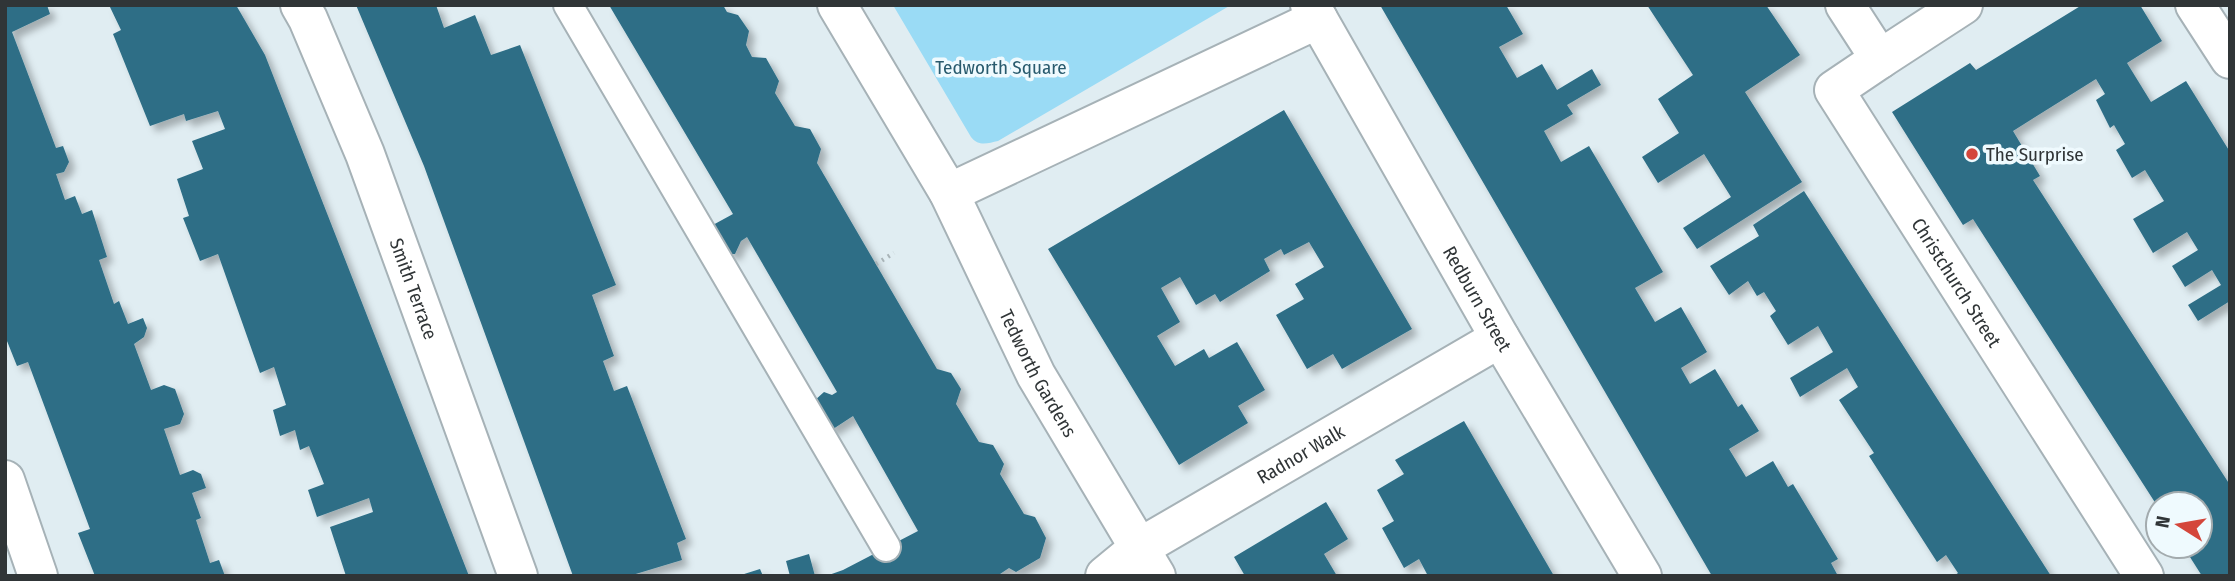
<svg xmlns="http://www.w3.org/2000/svg" width="2235" height="581" viewBox="0 0 2235 581" font-family="'Fira Sans Condensed',sans-serif">
	<style>
		.green { fill: #9adbf5 }
		.building { fill: #2d6e86; filter: url(#shadow) }
		.lines { fill: none; stroke-linecap: round; stroke-linejoin: round }
		.lane-casing { stroke: #a6b2b7; stroke-width: 32 }
		.street-casing { stroke: #a6b2b7; stroke-width: 42 }
		.path { stroke: #a9b4b8; stroke-width: 4.5; stroke-dasharray: 2 5; stroke-linecap: butt }
		.lane { stroke: #fff; stroke-width: 28 }
		.street { stroke: #fff; stroke-width: 38 }
		.poi-dot { fill: #d4463b; stroke: #effafe; stroke-width: 2.5 }
		.labels { text-anchor: middle; stroke-width: 7; stroke-linejoin: round; paint-order: stroke }
		.park-label { font-size: 19px; fill: #295b6e; stroke: #effafe }
		.poi-label { font-size: 19px; fill: #303537; stroke: #effafe; text-anchor: start }
		.street-label { font-size: 19px; fill: #303537; stroke: #effafe }
	</style>
	<defs>
		<filter id="shadow"><feDropShadow dx="6" dy="6" stdDeviation="3.5" flood-color="#0004"/></filter>
	</defs>
	<rect width="100%" height="100%" fill="#e0edf2"/>
	<!-- green -->
	<path class="green" d="M893 5H1231L998 141C988 143 979 147 971 137Z"/>
	<!-- building -->
	<path class="building" d="M5 5H47L50 14 12 32 56 148 63 146 69 162 64 172 56 174 65 200 75 196 82 214 92 210 107 257 99 260 114 304 119 301 128 324 143 318 147 328 144 337 134 344 151 390 164 385 175 389 184 414 180 424 164 429 180 475 193 470 201 474 206 488 192 493 201 518 196 520 210 563 219 560 225 576H95L78 533 90 529 28 362 17 366 5 336Z
		M109 5H236L265 55 469 576H346L330 527 373 512 369 498 317 517 308 490 324 484 309 446 300 450 295 430 280 436 273 410 286 405 274 367 260 373 218 254 200 261 183 218 189 216 177 179 203 169 192 141 225 129 218 111 186 121 184 114 150 126 113 34 121 30Z
		M356 5H436L444 28 475 15 491 55 520 45 616 285 592 295 614 356 603 361 614 391 627 386 686 539 677 543 682 560 629 576H573L424 166Z
		M609 5H723L727 12 738 15 749 31 746 45 752 57 766 58 779 81 775 93 795 126 810 129 821 149 817 163 937 369 951 373 961 389 956 404 979 442 993 445 1004 464 1000 474 1024 514 1035 517 1046 538 1040 558 1016 572 1009 568 997 576H826L843 570 918 531 853 416 830 431 814 401 824 392 832 395 837 392 747 237 741 241 735 254H729L711 226 733 214Z
		M1380 5H1506L1523 34 1499 47 1517 78 1542 64 1557 90 1592 69 1601 85 1567 105 1573 114 1544 131 1561 162 1589 146 1663 272 1635 288 1655 322 1681 307 1707 352 1681 368 1690 384 1715 369 1738 407 1742 404 1759 431 1729 449 1746 477 1773 461 1788 487 1793 484 1838 559 1831 563 1838 576H1712Z
		M1647 5H1766L1800 55 1745 92 1802 182 1697 249 1683 228 1731 197 1704 154 1658 183 1642 157 1679 133 1658 99 1693 75Z
		M2082 5H2140L2162 41 2127 63 2151 102 2186 81 2230 152V301L2198 321 2188 305 2221 285 2212 270 2185 287 2172 266 2198 250 2187 232 2153 253 2133 219 2164 201 2145 170 2132 178 2116 150 2125 144 2114 125 2110 128 2096 100 2105 94 2096 79 2013 131 2040 176 2033 180 2230 485V576H2202L2183 546H2200V504H2156L1973 219 1963 225 1892 112 1970 63 1976 70Z
		M1284 110 1412 329 1342 369 1333 354 1307 369 1276 315 1304 299 1295 284 1324 267 1309 242 1284 255 1281 249 1264 259 1270 271 1220 302 1215 294 1196 305 1180 277 1161 288 1180 322 1157 336 1175 366 1204 349 1209 358 1237 342 1265 390 1238 406 1248 423 1179 465 1048 249Z
		M1804 191 2051 576H1954L1958 573 1946 555 1937 562 1869 456 1874 453 1839 400 1858 387 1847 368 1800 397 1790 378 1833 352 1818 326 1788 345 1770 316 1776 311 1764 292 1757 296 1748 281 1729 295 1710 266 1759 236 1753 225Z
		M1464 421 1554 576H1428L1419 559 1404 568 1382 528 1394 521 1377 490 1404 474 1395 460Z
		M1326 502 1348 539 1324 554 1337 576H1245L1234 557Z
		M809 554 815 576H790L786 561Z
		M760 569 763 576H741V575Z"/>
	<g class="lines">
		<defs>
			<path id="lane" d="M568 5 886 547"/>
			<g id="street">
				<path id="s1" d="M300 5 308 19 365 154 518 576"/>
				<path id="s2" d="M837 5 949 193 1036 375 1156 576"/>
				<path id="s3" d="M1310 5 1500 338 1642 576"/>
				<path id="s4" d="M1845 5 1880 59 1834 90 2144 576"/>
				<path d="M2195 5 2230 59"/>
				<path d="M1880 59 1963 5"/>
				<path d="M949 193 1318 19"/>
				<path d="M5 480 38 576"/>
				<path id="s5" d="M1105 576 1139 548 1500 338"/>
			</g>
		</defs>
		<!-- lane casing -->
		<use href="#lane" class="lane-casing"/>
		<!-- street casing -->
		<use href="#street" class="street-casing"/>
		<!-- path -->
		<path class="path" d="M876 264 894 253"/>
		<!-- lane -->
		<use href="#lane" class="lane"/>
		<!-- street -->
		<use href="#street" class="street"/>
	</g>
	<!-- markers -->
	<circle class="poi-dot" cx="1972" cy="154" r="7"/>
	<g class="labels">
		<!-- park labels -->
		<g class="park-label">
			<text x="1001" y="74">Tedworth Square</text>
		</g>
		<!-- poi labels -->
		<g class="poi-label">
			<text x="1986" y="161">The Surprise</text>
		</g>
		<!-- street labels -->
		<g class="street-label">
			<text dy="7" stroke="none"><textPath href="#s4" startOffset="348">Christchurch Street</textPath></text>
			<text dy="7" stroke="none"><textPath href="#s1" startOffset="306">Smith Terrace</textPath></text>
			<text dy="7" stroke="none"><textPath href="#s3" startOffset="338">Redburn Street</textPath></text>
			<text dy="7" stroke="none"><textPath href="#s2" startOffset="420">Tedworth Gardens</textPath></text>
			<text dy="7" stroke="none"><textPath href="#s5" startOffset="231">Radnor Walk</textPath></text>
		</g>
	</g>
	<!-- border -->
	<rect width="2235" height="581" fill="none" stroke="#303537" stroke-width="14"/>
	<!-- north arrow -->
	<g transform="translate(2179 525) rotate(281)"><circle r="33" fill="#effafe" stroke="#a3abae" stroke-width="2"/>
	<path d="M0-5L12 26L0 18L-12 26Z" fill="#d4463b"/>
	<text y="-10" font-size="19" font-weight="bold" text-anchor="middle" fill="#303537">N</text>
	</g>
</svg>
